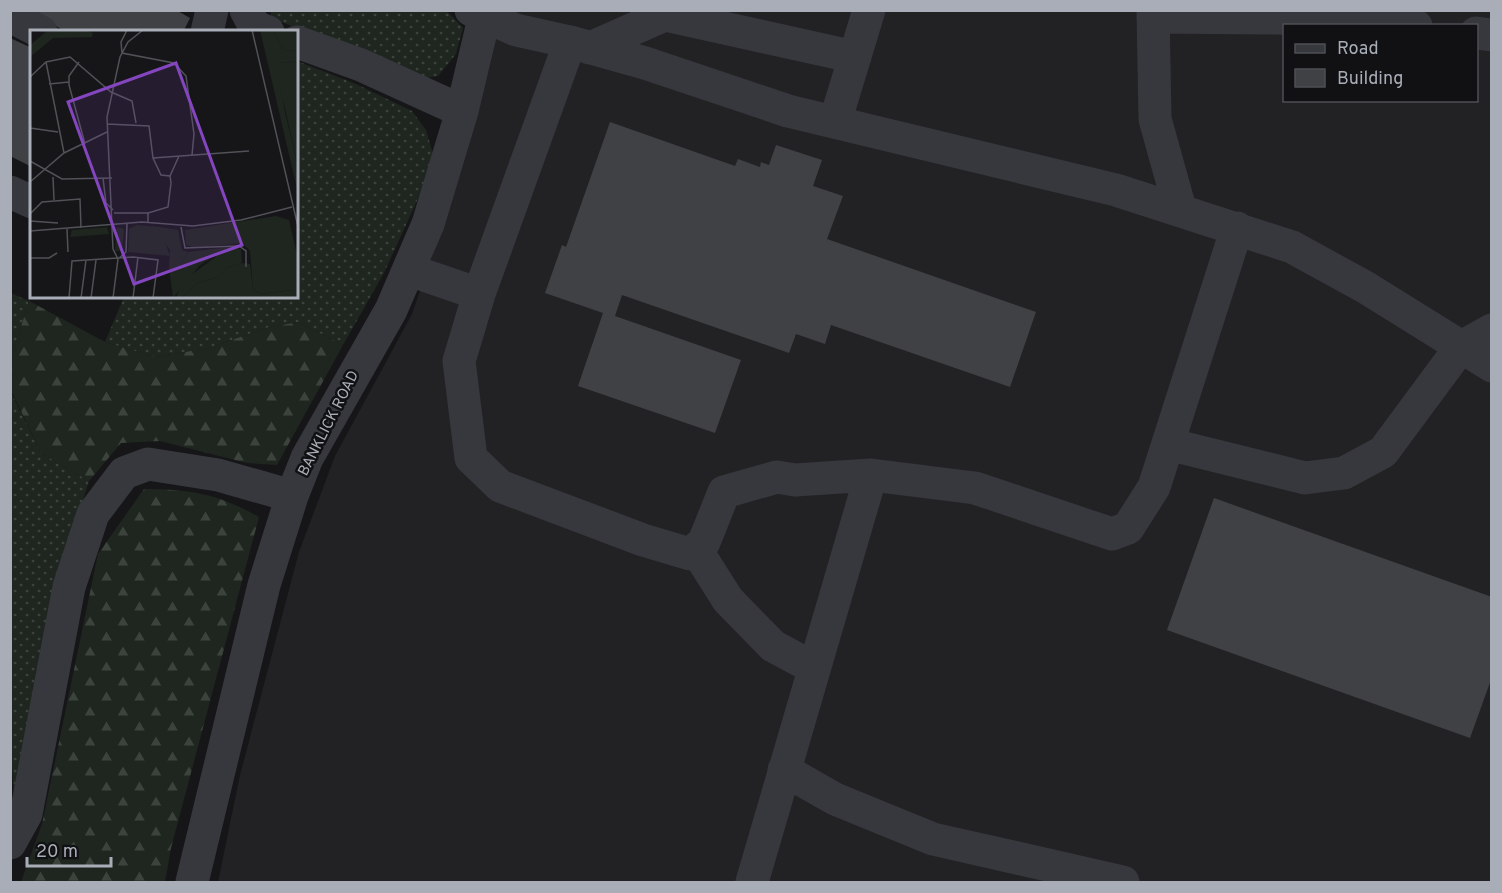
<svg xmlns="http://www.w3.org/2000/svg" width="1502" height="893" viewBox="0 0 1502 893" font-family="Overpass,sans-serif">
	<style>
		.built { fill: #222225; fill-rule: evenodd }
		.grass { fill: url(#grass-dots) }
		.forest { fill: url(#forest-firs) }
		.building { fill: #404145 }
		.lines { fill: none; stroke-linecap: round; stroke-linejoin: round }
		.minor { stroke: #37383d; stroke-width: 33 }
		.labels { text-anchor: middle; stroke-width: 5; stroke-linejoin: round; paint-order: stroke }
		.street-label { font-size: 15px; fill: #a8adb8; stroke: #111113 }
		.inset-road { fill: none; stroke: #505258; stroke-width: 1.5 }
		.view { fill: #8446be; fill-opacity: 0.15; stroke: #8446be; stroke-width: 3 }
		.inset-edge { fill: none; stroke: #a8adb8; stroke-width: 3 }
	</style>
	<defs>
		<pattern id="grass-dots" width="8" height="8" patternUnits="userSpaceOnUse" patternTransform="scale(1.5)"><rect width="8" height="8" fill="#1e261f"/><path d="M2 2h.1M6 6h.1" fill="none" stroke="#3c433d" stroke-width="1.8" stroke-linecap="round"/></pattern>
		<pattern id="forest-firs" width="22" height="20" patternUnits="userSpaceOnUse" patternTransform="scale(1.5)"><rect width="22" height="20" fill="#1e261f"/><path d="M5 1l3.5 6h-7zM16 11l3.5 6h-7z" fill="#3c433d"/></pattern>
	</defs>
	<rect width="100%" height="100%" fill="#161618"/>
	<!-- built -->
	<path class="built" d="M503 11H1491V882H218L240 775 299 552 335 456 412 314 443 225ZM1284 26H1476V100H1284Z"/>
	<!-- grass -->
	<path class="grass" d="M271 10H446L463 28 456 54 438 76 426 78 271 18Z
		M297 61 356 84 412 111 426 130 433 154 426 181 384 273 343 345 298 322 266 328 209 348 155 357 105 342 124 297H297Z
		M11 293 29 301 11 359Z
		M10 390 41 453 89 481 56 585 14 794 10 741Z"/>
	<!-- forest -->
	<path class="forest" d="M29 301 105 342 155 357 209 348 266 328 298 322 343 345 277 465 247 463 160 441 121 443 89 481 41 453 11 390V359Z
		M144 489C190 489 218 494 259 517L171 848 165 882H21L42 824 98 554Z"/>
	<!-- building -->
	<path class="building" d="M26 10H176L190 18 183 32H67Z
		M10 38 32 48V167L10 156Z
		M610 122 735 166 738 159 760 167 761 162 769 165 776 145 822 160 813 186 843 196 827 239 1036 312 1010 387 831 325 825 344 796 334 789 353 622 295 615 316 741 360 715 433 578 386 603 313 545 293 562 245 566 247Z
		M1214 498 1492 597V677L1470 738 1167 630Z"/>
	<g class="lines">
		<!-- minor -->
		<path class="minor" d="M246 10 255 27 268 32
			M471 10 516 30 570 42 645 63 788 111 1116 190 1292 247 1365 287 1492 366
			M1153 10 1155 119 1180 209
			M10 16 41 32
			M1153 17 1365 19 1416 26
			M207 32 212 10
			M1476 33 1492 35
			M297 42 361 65 462 111
			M590 48 665 15 855 57
			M835 122 869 10
			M10 192 32 202
			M409 270 479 294 459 361 471 458 500 486 643 540 690 554 704 542 724 492 777 477 795 480 871 475 975 488 1112 534 1128 528 1154 487 1237 228
			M479 294 570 42
			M1168 444 1305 478 1344 473 1383 452 1460 348 1492 330
			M697 551 728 600 773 646 814 668
			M784 770 835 799 933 839 1123 882
			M10 843 26 814 69 587 93 514 124 473 148 464 218 475 292 496
			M192 882 264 585 292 496 307 458 391 310 428 224 462 111 486 10
			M752 882 871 475"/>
	</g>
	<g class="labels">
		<!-- street labels -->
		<g class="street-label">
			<text transform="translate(328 423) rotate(-63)" y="5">BANKLICK ROAD</text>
		</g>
	</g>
	<!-- overview -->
	<g transform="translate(30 30)">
		<rect width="268" height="268" fill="#161618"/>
		<path d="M230 0H242L254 20 268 21V31L250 33 254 78 268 137V163ZM107 195 130 197 140 226 98 222 99 199ZM77 197 79 204 40 207 42 200ZM87 197 94 199 92 221H85ZM199 217 170 235 143 268 139 237H149L158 222ZM212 233 220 234 223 259 230 264 263 260 268 268H151L167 253 187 247 198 237Z" fill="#1e261f"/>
		<path d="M56 0 63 3 62 7 23 8 0 27V15L17 1ZM242 0H268V21L254 20ZM268 31H269L268 137 248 47 250 33ZM246 186 259 190 268 229V268L263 260 230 264 223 259 220 221 212 213 166 218 156 215 155 200ZM130 197 148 200 152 220 158 222 149 237H139L140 220 129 204ZM199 217 211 219 212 233 198 237 190 246 167 253 151 268H146L153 251Z" fill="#1e261f"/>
		<path class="inset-road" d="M97 0 91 12 92 23 144 33 156 46 164 104 162 125M222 0 269 201M16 32 34 123M49 32 39 46V55L55 114M0 47 16 32 40 27 81 62 102 71 106 93M19 54 39 52M0 70V107M77 94 119 96 123 128 131 145 140 146 141 153 138 177 118 183V193M0 98 28 102M123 128 219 121M0 131 32 149 82 148M140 146 149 126M23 147 24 170M73 148 76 173 83 180M0 152 34 123 77 102M84 183H118M0 184 12 172 50 169 51 198M0 191 28 193M151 197 155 218 209 216 216 221V237M37 199 38 222M0 201 112 192 163 196 211 190 262 177M0 228H19L27 223M88 229 83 219 77 87 90 27 98 12 113 0M39 268 42 231 103 227 128 230 123 268M51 268 56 230M61 268 66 230M83 268 88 229 96 222 97 193M103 268 108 227"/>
		<path class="view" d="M146 33 212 215 104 254 38 72Z"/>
		<rect width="268" height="268" class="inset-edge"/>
	</g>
	<!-- border -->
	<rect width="1502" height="893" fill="none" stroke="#a8adb8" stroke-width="24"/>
	<!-- legend -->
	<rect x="1283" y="24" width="195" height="78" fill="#111113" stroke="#4d4f55" stroke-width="1.5"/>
	<rect x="1295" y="44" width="30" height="9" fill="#37383d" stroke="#4d4f55" stroke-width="1.5"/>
	<text x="1337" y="54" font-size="18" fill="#a8adb8">Road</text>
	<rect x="1295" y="69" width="30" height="18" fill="#404145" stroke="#4d4f55" stroke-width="1.5"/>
	<text x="1337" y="84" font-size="18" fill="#a8adb8">Building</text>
	<!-- scale -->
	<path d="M27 857v9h84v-9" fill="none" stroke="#a8adb8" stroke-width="3"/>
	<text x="36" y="857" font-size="18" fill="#a8adb8" stroke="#111113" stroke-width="4.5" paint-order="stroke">20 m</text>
</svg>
